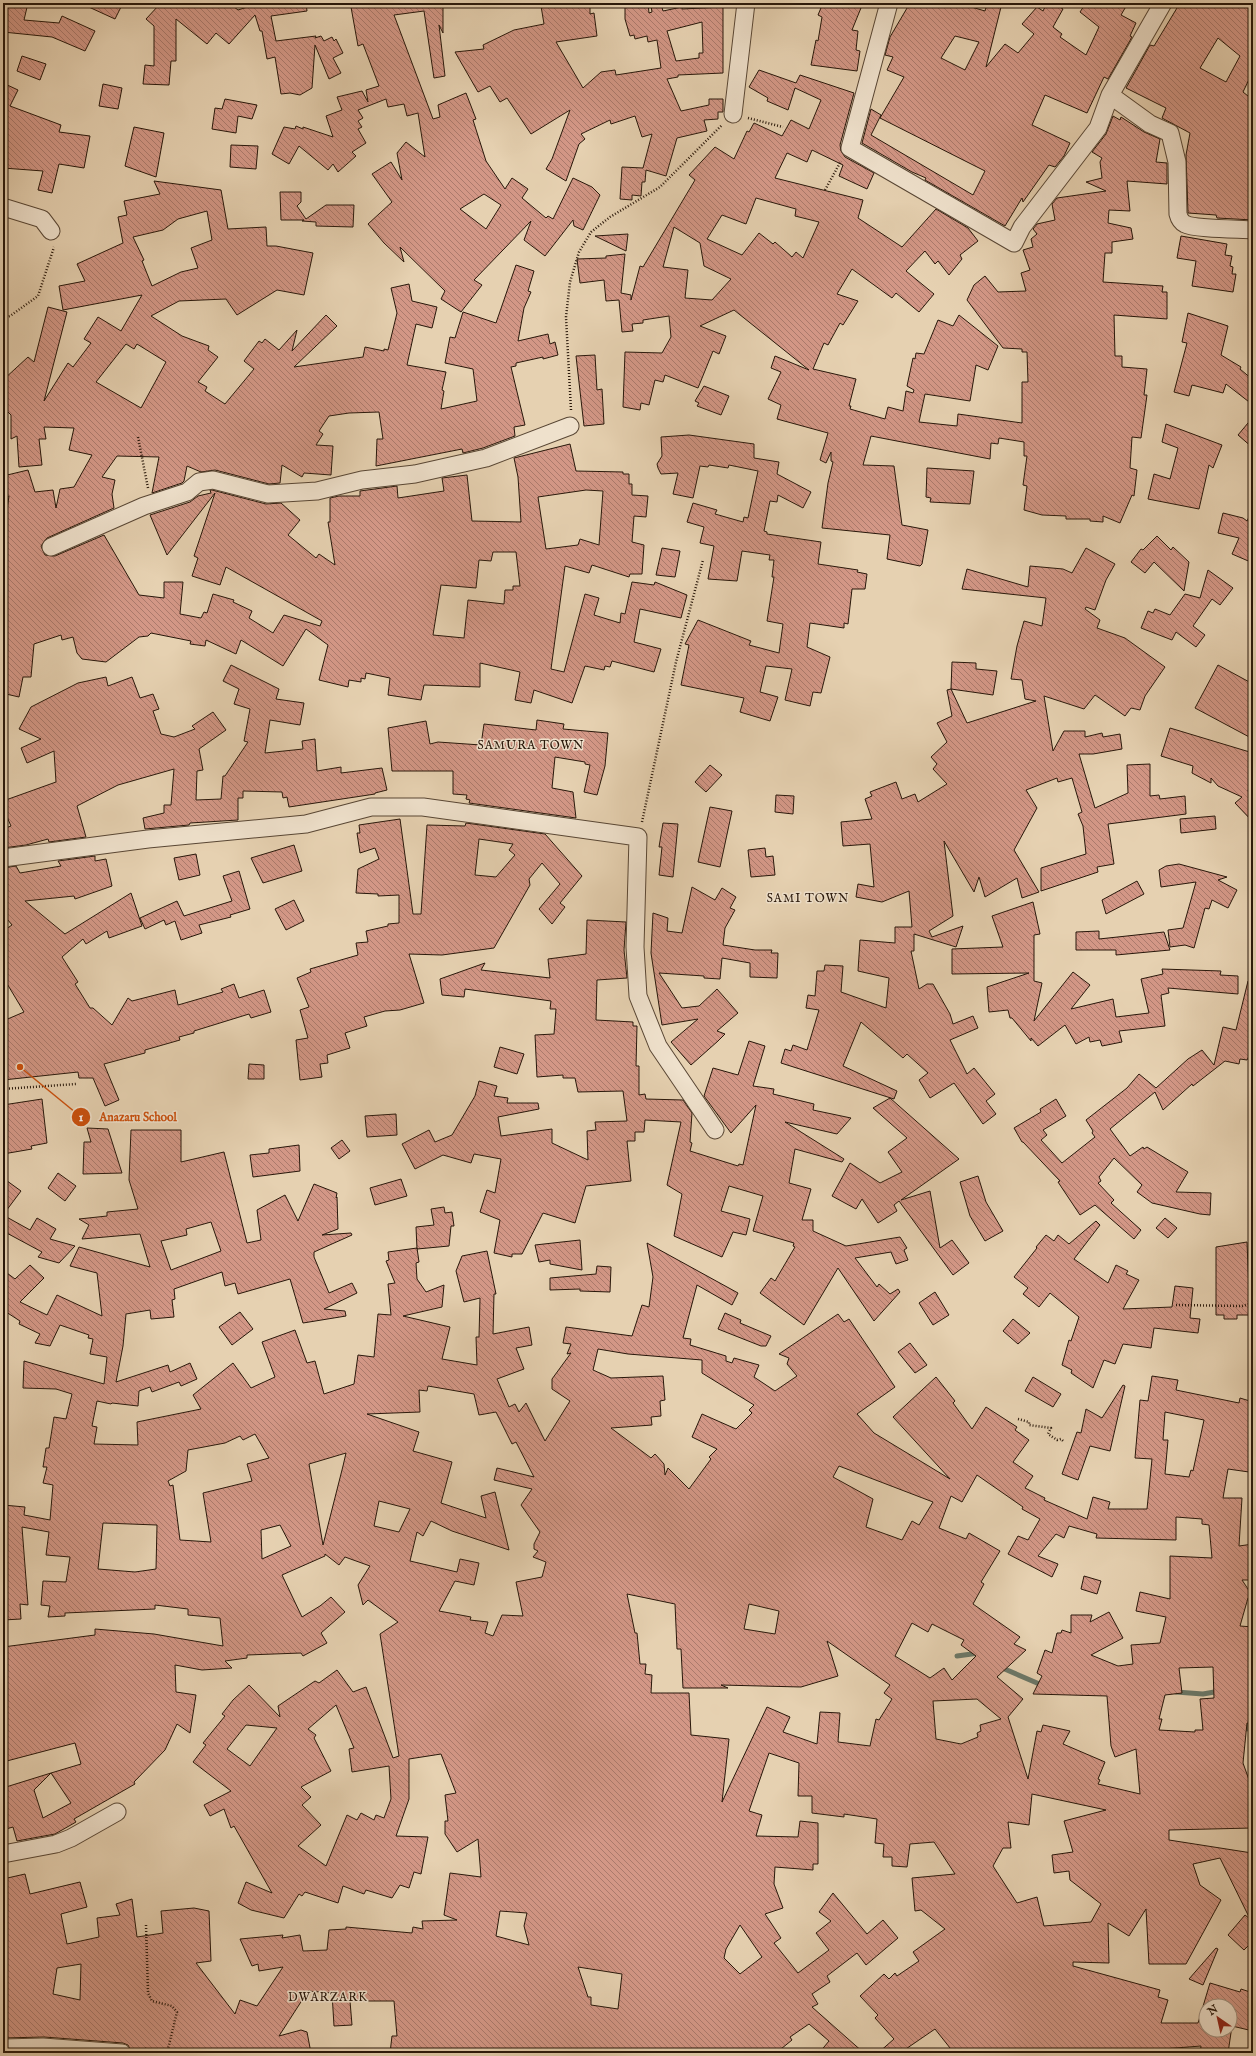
<svg xmlns="http://www.w3.org/2000/svg" width="1256" height="2056" viewBox="0 0 1256 2056" font-family="'IM FELL English',serif">
	<style>
		.lines { fill: none; stroke-linecap: round; stroke-linejoin: round }
		.stream { stroke: #6b7868; stroke-width: 5 }
		.building { fill: url(#building-back-hatch); stroke: #28170a; fill-rule: evenodd }
		.minor-casing { stroke: #584634; stroke-width: 19 }
		.path { stroke: #28170a; stroke-width: 2.5; stroke-dasharray: 1 2; stroke-linecap: butt }
		.minor { stroke: #efe1cc; stroke-width: 17 }
		.labels { text-anchor: middle; stroke-width: 3; stroke-linejoin: round; paint-order: stroke }
		.neighbourhood-label { font-size: 12px; letter-spacing: 1px; fill: #28170a; stroke: #efe1cc }
		.leader { fill: none; stroke: #cb4f0c; stroke-width: 1.5 }
		.callout-dot { fill: #cb4f0c; stroke: #efe1cc; stroke-width: 1.5 }
		.mark-label { font-size: 12px; text-anchor: middle; font-weight: bold; fill: #fff }
		.callout-label { font-size: 12px; text-anchor: middle; font-weight: bold; fill: #cb4f0c; stroke: #efe1cc; stroke-width: 3; stroke-linejoin: round; paint-order: stroke }
	</style>
	<defs>
		<pattern id="building-back-hatch" width="6" height="6" patternUnits="userSpaceOnUse"><rect width="6" height="6" fill="#d39786"/><path d="M-1 5l2 2M0 0l6 6M5-1l2 2" fill="none" stroke="#ab7a6c"/></pattern>
	</defs>
	<rect width="100%" height="100%" fill="#e6d1b1"/>
	<filter id="stains"><feTurbulence type="fractalNoise" baseFrequency=".005" numOctaves="4"/><feColorMatrix values="0 0 0 0 .2 0 0 0 0 .09 0 0 0 0 .02 0 0 0 .5 -.17"/></filter>
	<radialGradient id="worn" r=".72"><stop offset=".6" stop-color="#630" stop-opacity="0"/><stop offset="1" stop-color="#630" stop-opacity=".3"/></radialGradient>
	<g class="lines">
		<!-- stream -->
		<path class="stream" d="M957 1656 979 1653
			M1000 1667 1044 1686
			M1176 1692 1203 1694 1220 1691
			M1247 1717 1248 1729H1253"/>
	</g>
	<!-- building -->
	<path class="building" d="M3 3H28L24 20 59 23 62 16 95 31 85 51 52 37 3 32Z
		M80 3H123L115 19Z
		M157 3H229L238 10 260 3H306L307 11 271 16 276 41 316 36 315 38 321 36 324 41 332 37 334 41 336 39 343 53 333 58 341 73 329 79 315 45 312 88 300 95 290 93 281 94 275 57 267 59 262 31H260L255 15 229 44 216 33 207 44 176 19V61H171L169 85 143 84 145 65 154 66V26L146 19 159 5Z
		M374 3H443V33L439 25 445 76 434 78 424 11 394 15 433 119 440 117 438 105 466 93 476 119 473 120 486 161 505 189 512 178 528 189 522 198 546 218 548 216 553 219 573 178 592 187 600 195 583 230 574 226 573 220 545 256 524 240 531 221 474 280 482 285 461 312 441 299 445 291 400 247 404 262 384 243 368 224 392 202 372 174 391 162 402 180 397 153 406 142 425 157 418 113 407 116 404 104 388 107 386 99 358 110 363 118 358 121 362 127 358 129 366 143 352 152 356 156 338 172 333 164 328 170 299 146 289 164 272 154 284 127 295 129 296 126 303 129V127L333 137 326 116 342 110 337 97 362 91 368 102 366 90 379 86 363 44 358 46 351 7ZM484 194 501 205 486 229 460 209Z
		M570 3H590V14L594 13 597 36 556 42 583 88 601 72 615 70 616 75 661 68 657 40 648 42 647 36 635 39 634 35 630 36 625 19V3H648L649 13 652 12 651 6 661 4 663 11 682 7V9L723 7V73L678 75V77L667 79 681 111 709 105V99H723V112H718V119L704 120 707 131 677 138 666 176 646 170 645 182H642L641 196 632 195V200L620 199 622 167 643 168 652 134 642 137 635 116 611 124 610 120 581 134 585 139 579 144 566 181 546 169 552 159 570 110 531 134 507 98 500 102 490 86 478 92 455 52 484 49 483 45 514 30 544 24 541 6ZM702 22 703 53H699V58L676 61 667 31Z
		M823 3H863L852 30 858 31 856 50 860 51 857 71 811 65 816 40 818 41 822 17 818 15Z
		M910 3H958L985 11 987 3H1002L986 67 1005 44 1018 53 1034 34 1022 24 1037 7 1043 11 1047 3H1053L1063 9 1053 27 1062 34 1060 37 1086 55 1099 27 1080 12 1086 3H1128L1121 15 1136 23 1130 36 1132 37 1108 79 1104 77 1087 113 1045 95 1032 125 1070 143 1064 156 1055 167 1049 165 1023 202 1022 198 1005 226 925 180 926 178 912 172 862 143 871 109 881 115 871 135 973 195 985 171 880 118 904 77 887 70 893 57 885 55 890 37ZM955 36 979 42 965 70 941 58Z
		M1180 3H1253V71L1243 92 1253 100V220L1217 218 1216 215 1188 213 1186 155 1190 133 1162 118 1166 108 1126 88 1150 45 1154 46ZM1218 38 1240 56 1226 82 1200 68Z
		M22 56 46 64 40 80 17 71Z
		M759 70 796 83 800 75 854 93 840 145 841 151 845 157 874 173 867 189 839 176 843 165 812 150 807 162 787 153 775 178 863 200 858 218 902 247 936 209 968 228 978 241 960 255 962 259 949 275 938 261 935 264 925 251 906 271 934 294 919 312 896 293 892 298 852 269 837 294 858 301 843 325 840 323 828 345 824 343 813 369 856 379 849 406H851L850 409 885 419 888 407 903 411 906 391 913 393 914 390 907 386 913 358 915 359 916 353 924 354 938 320 953 326 959 315 998 346 988 370 976 365 970 401 925 394 919 422 957 426 958 414 1022 423V382H1028L1027 352H1022V349L1003 348 967 300 974 285 985 276 998 292 1026 291 1021 273 1030 270 1023 250 1033 247 1031 239 1037 234 1033 229 1037 224 1055 220 1052 204 1057 198 1106 191 1086 182 1102 178 1100 162 1102 158 1092 152 1106 134 1113 116 1120 120 1121 117 1144 132 1160 139 1156 162 1167 163V184L1127 181 1130 211 1109 210 1108 223 1131 228 1133 239 1112 242V253H1105L1103 282 1163 286 1162 292H1167V319L1114 315 1115 356H1122V367L1147 369 1144 395H1147L1141 438 1132 437 1130 468 1137 470 1134 496 1132 495 1120 523 1103 516V522L1090 521V519H1066V516L1042 515 1024 510 1027 486 1023 485 1027 456H1024V442L999 438 998 444 991 443 990 459 871 436 863 465 894 466 902 525 928 530 922 564 920 566 887 559 890 535 822 528 828 483 833 462 831 461V452L826 463 820 460 828 433 777 419 781 405 768 399 781 372 771 368 775 356 809 370 734 310 700 326 726 336 719 354 713 351 698 388 665 375 663 382 655 380 649 405 641 403 640 410 623 407 625 352 662 353 671 337 669 316 643 320V323L632 324 633 331 622 332 619 300 606 301 604 280 580 283 577 259 606 258V256L625 254 621 293 631 295V300L640 266 643 267 695 180 689 175 715 147 734 159 747 131 749 132 754 123 782 136 791 120 809 129 821 100 795 88 788 110 767 101 768 98 749 87ZM756 198 796 209 795 216 819 222 803 258 796 252 792 257 775 242 773 244 759 233 742 255 707 239 722 215 746 224ZM674 227 700 243 704 266 731 279 712 300 685 298 688 270 663 267Z
		M3 83 18 90 10 106 61 125 59 132 90 136 84 168 59 164 52 193 38 190 43 171 3 168Z
		M103 84 122 88 118 109 99 106Z
		M225 99 257 105 252 119 238 116 236 133 212 129 215 108 222 109Z
		M134 127 164 133 156 177 125 166Z
		M231 145 258 146 256 169 230 167Z
		M154 181 221 190 228 229 266 227 267 246H276L313 253 304 295 277 290 237 315 226 299 179 301 151 316 182 336 209 346 208 350 218 357 198 382 207 387 205 391 225 404 254 369 244 361 259 341 262 343 265 339 279 350 297 330 292 351 326 315 337 326 294 367 363 357 365 347 384 351V349L388 350 397 313 391 288 409 284 412 301 437 307 432 328 416 324 407 365 446 372 442 390 444 391 441 409 477 401 473 369 445 363 450 337 455 338 463 312 496 323 516 265 534 271 528 291 531 292 524 308 518 341 548 334 550 344 555 342 558 355 543 359V357L516 363V366L511 367 525 425 514 427 515 436 483 448 463 453 462 449 376 466 377 439H383L379 412 349 413 329 416 319 431 323 434 316 445 333 446 331 475 304 473 302 477 282 465 280 483 269 484 215 470 201 472 187 466 184 481 182 483 152 493 159 457 117 456 102 477 115 480 112 494 114 508 47 538 41 546 45 555 55 556 104 535 139 595 164 598V582H183L180 614 201 618 204 612 207 613 213 594 234 600 233 602 252 611 249 618 273 633 284 615 320 626 322 621 226 567 220 585 192 576 198 558 194 556 215 493 167 555 150 515 190 502 198 496 211 493 210 490H212L266 504 281 503 300 520 288 535 316 558 319 554 335 565 328 522H330V498L339 496H360V491L397 486 398 498 444 491 442 478 467 475 472 521 521 522 518 477 514 458 570 444 576 471 623 472V474H629V484H632V495L648 496 646 517 634 516 632 542 644 545 642 574H630L629 577 592 565 589 573 565 566 551 669 564 672 585 594 599 598 594 615 620 623 621 613 625 614 632 582 654 585 655 582 687 595 681 618 640 609 634 642 661 649 654 672 612 661 610 667 605 666 604 670 585 666 572 703 534 690 531 703 515 700 520 672 480 663V687L424 685 421 700 388 695 390 678 366 673 365 679 361 678V682L349 680 348 687 319 680 328 645 306 629 283 666 241 640 236 654 206 640 205 646 190 644 191 641 151 633 148 636 139 637 106 662 82 659 77 653 73 637 62 640 61 635 34 644 31 677H23L19 697 6 694 7 687 3 686V537L9 496 3 498V476L28 470 35 492 53 490 56 508 60 489 74 487 92 455 69 450 74 428 44 427 46 439H39L42 465 19 467 17 436 11 439V415L3 407V380L28 357 34 362 48 307 67 312 44 401 68 363 73 367 91 343 84 339 98 317 121 331 142 295 63 310 59 286 85 281 77 264 123 243 118 217 127 215 124 201 160 194ZM207 211 212 240 191 248 198 268 181 272 152 286 142 261 144 260 133 237 163 230 178 219ZM126 344 134 349 137 344 166 362 141 408 96 382ZM586 490 603 491 599 545 580 539 578 545 546 549 538 497ZM493 552H516L520 586H513V590H505L504 604 468 600 464 638 433 635 441 585 476 588 479 560 491 561Z
		M280 192H301V202L297 206 306 219 326 205H354L353 227 316 226V222L302 221 304 220H281Z
		M628 234 626 251 595 236Z
		M1181 236 1227 244 1225 255 1232 256 1230 266 1233 267 1232 274H1236L1233 292 1192 286 1196 261 1177 258Z
		M1188 313 1228 326 1221 355 1241 367 1240 369 1253 380V405L1226 384 1223 393 1192 385 1189 396 1174 392 1187 343 1182 342Z
		M595 355 597 390 602 389 604 424 584 426 576 356Z
		M704 386 729 396 721 415 697 406 699 403 695 401Z
		M1253 417V448L1238 435Z
		M1166 424 1222 445 1213 468 1209 465 1199 509 1148 499 1154 474 1170 479 1178 448 1162 442Z
		M689 435 754 444V458L779 462 777 474 811 492 803 508 778 495 777 502 770 501 764 531 767 532V534L821 542 818 564 858 570 857 572 867 574 865 589H852L848 624 844 623V628L810 623 807 647 830 657 821 693 813 692 810 706 785 700 792 669 766 666 760 692 778 697 770 721 740 712 744 698 681 685 689 645 685 644 698 620 751 641 749 645 779 653 783 624 767 621 774 577H772L774 560H769L770 555 742 551 737 581 708 579 714 546 700 543 704 527 687 522 693 503 717 510 715 514 743 522 744 517 748 518 758 471 729 465 728 468 709 465 708 467 700 466 693 498 673 494 678 473 661 474 658 468 657 464 662 456 661 437Z
		M927 468 974 471 970 504 930 502 931 498 926 497Z
		M1253 509V563L1232 554 1239 538 1218 533 1223 513 1243 518 1247 521Z
		M1157 536 1171 550 1173 547 1189 562 1184 591 1154 562 1145 573 1131 562 1141 549 1143 550Z
		M662 548 680 551 675 577 656 575Z
		M1086 548 1115 564 1106 580 1095 610 1086 607 1085 609 1100 620 1097 628 1125 638 1165 667 1145 696 1140 710 1131 708 1125 716 1095 695 1084 709 1044 696 1053 751 1064 731H1085V737L1102 733 1103 737 1120 734 1122 749 1093 754H1079L1095 808 1128 793 1127 765 1150 764V796L1159 795 1160 799 1185 796 1186 814 1108 824 1114 864 1097 867 1098 872 1041 891V868L1086 854 1083 826 1078 814 1082 812 1072 778 1058 782 1057 778 1026 790 1037 808 1014 850 1039 892 1022 898 1017 878 985 897 979 877 974 892 944 841 953 916 929 931 932 937 963 926 956 947 914 934V951H911L919 989 927 984H933L950 1014 953 1024 973 1016 978 1028 950 1040 967 1074 974 1068 995 1094 986 1101 996 1114 983 1124 954 1083 930 1098 919 1080 928 1073 907 1054 903 1058 861 1022 843 1066 897 1091 894 1099 781 1063 785 1049 791 1051 793 1045 807 1050 819 1010 806 1008 808 995 815 996 817 971H824L825 965 843 966 841 992 886 1008 889 978 858 971 860 940 895 943V927H912L909 891 882 902 856 897 858 884 874 887 870 844 843 846 841 822 872 819 865 799 872 796 870 792 896 782 902 799 915 794 918 802 947 784 933 769 937 764 931 757 947 742 937 723 952 716 947 690 951 689 952 662 976 663V669L997 671 993 695 951 689 967 723 1036 701 1025 699 1022 680 1011 679 1017 646 1024 621 1042 626 1046 598 962 589 967 569 1028 587 1030 566 1063 569 1072 573Z
		M1208 570 1233 588 1220 605 1212 599 1193 626 1205 635 1196 647 1176 632 1172 640 1141 628 1148 611 1153 613 1155 609 1170 615 1185 594 1200 598Z
		M231 665 279 689 276 699 304 703 300 725 270 720 265 753 303 749 302 741 315 739 317 771 341 767V773L382 768 387 790 375 793V794L289 807 287 797 283 798 282 792 243 791V798H238V820L190 823 189 825 145 829 143 818 164 813V805H171L174 769 118 785 77 806 86 837 49 842 48 839 26 845 3 848V829L11 826 3 808V801L56 782 54 751 27 763 21 748 41 739 19 729 31 707 78 683 106 677 108 686 132 677 140 698 153 694 159 709 153 711 161 734 174 737 195 729 192 726 213 712 226 730 199 749 203 770 197 771 196 800 221 799 223 776H225L248 742 244 741 250 709 234 704 239 689 223 681Z
		M1218 665 1253 684V739L1195 708Z
		M537 720 564 724 563 729 608 733 605 766 597 795 584 792 590 765 585 764V762L555 757 552 788 573 792 576 818 469 803 470 800 466 799 467 795 453 794V771H392L388 728 426 721 430 744 438 742 481 745 484 724 536 730Z
		M1170 728 1253 753V774L1248 791 1253 787V822L1235 803 1242 797 1218 786 1211 778V783L1192 773 1193 766 1161 756Z
		M710 765 722 775 706 792 695 782Z
		M776 795 794 796 793 814 775 812Z
		M710 807 732 811 720 867 698 862Z
		M1215 816 1216 829 1181 833 1180 819Z
		M400 819 413 914H421L427 825 465 826 466 823 545 834 582 876 560 903 565 907 552 924 539 909 560 884 542 863 529 879 530 885 494 948 442 955 409 954 424 1003 400 1010 385 1011 364 1017 367 1026 345 1033 350 1048 327 1055 328 1063 320 1064 322 1077 300 1080 296 1040 308 1038 300 1010 309 1007 297 978 311 972 310 969 358 955 356 943 368 942 366 931 388 926V924L399 923V895L378 896V894L356 893 358 869 379 859 375 848 360 853 357 833H360L359 825ZM479 839 513 844 509 850 515 855 496 877 475 875Z
		M663 823 678 824 673 877 659 875 662 847H659Z
		M294 845 302 871 263 883 251 858Z
		M765 848 766 857 773 856 775 875 751 877 748 850Z
		M196 854 200 875 179 880 174 858Z
		M95 856V861L106 859 112 886 75 899 74 896 25 901 65 934 131 893 142 926 109 938 107 931 86 944 83 939 62 957 78 982 75 984 90 1008H93L112 1025 128 998 132 1001 175 990 178 1005 223 992 221 989 234 984 239 998 264 990 271 1012 251 1018 249 1014 194 1031V1033L179 1037 180 1040 145 1050V1053L104 1064 119 1100 105 1106 93 1078H79L78 1072 3 1080V1021L24 1012 3 977V931L12 925 3 914V889L8 885 3 878V868L16 866 20 873 61 866 58 861Z
		M1179 864 1227 877 1218 880 1237 890 1228 908 1212 900 1209 909 1205 908 1194 948 1185 945 1170 947 1168 930 1183 928 1196 882 1161 887 1159 870 1166 866Z
		M239 871 250 909 230 915 231 917 199 925 202 933 181 940 175 921 166 925 164 920 145 929 140 918 177 901 184 916 232 901 223 876Z
		M1137 881 1144 894 1106 914 1102 900Z
		M692 887 715 900 722 888 736 897 730 908 735 910 725 928 723 945 755 950H772L771 953H778L777 978 750 977V963L722 958 720 979 704 978V976L659 973 682 1008 699 1006 717 989 738 1013 717 1031 725 1034 718 1041 691 1065 671 1042 698 1019 662 1025 651 953 653 913 668 918 667 931 682 933Z
		M294 900 304 921 286 930 275 909Z
		M1033 902 1040 934 1034 935V981L1042 983 1034 1021 1073 972 1090 985 1071 1009 1113 999 1116 1017 1149 1013 1141 979 1163 974 1162 969 1221 971 1220 975 1238 976V994L1168 988 1169 993 1161 995 1165 1026 1119 1031 1122 1042 1102 1046 1100 1040 1090 1042 1089 1037 1076 1044 1065 1025 1038 1046 1031 1038V1041L1012 1018H1010L1008 1010 989 1012 987 987 1029 973 952 974V949L1003 947 992 916Z
		M587 920 626 922 624 950 627 978 597 980 596 1020 633 1022V1026H637L636 1066H639V1095L645 1094 646 1099 683 1100 692 1113 690 1142 692 1143 690 1151 738 1166 739 1164 743 1165 756 1105 731 1133 704 1096 713 1068 738 1075 749 1041 765 1046 753 1086 774 1089 773 1094 814 1104 813 1110 851 1118 837 1134 785 1122 844 1159 842 1162 795 1149 789 1183 811 1189 802 1220H813V1231L846 1246 900 1237 907 1248 904 1250 908 1260 896 1264 891 1252 855 1258 877 1287 879 1284 890 1294 898 1289 900 1292 874 1321 838 1268 804 1325 760 1293 771 1278 775 1281 795 1247 793 1246 794 1243 753 1231 763 1196 729 1186 721 1211 750 1219 746 1235 733 1232 722 1257 674 1236 682 1194 667 1185 681 1122 645 1120 644 1132H635V1141H627L631 1181 586 1186 575 1223 543 1213 522 1254H512V1257L494 1253 500 1220 480 1212 487 1190 495 1193 501 1159 474 1154 471 1163 443 1155 415 1169 402 1144 429 1130 435 1142 452 1135 475 1096 479 1081 497 1086 494 1096 508 1098 507 1103H538L539 1109 498 1117 501 1136 552 1129V1143L588 1160 587 1131 596 1130 595 1122 627 1121 623 1091 578 1092 575 1078H563V1075L537 1077 535 1035 554 1034 556 1009H550L551 1001 465 989 464 997 442 995 440 979 485 963 481 970 550 978 548 959 586 954Z
		M1099 931V939L1164 932 1170 950 1116 955V950H1076V932Z
		M1248 981H1253V1048L1247 1060 1240 1059 1239 1064 1225 1061 1193 1086 1192 1084 1163 1110 1155 1092 1110 1129 1130 1156 1143 1147 1144 1149 1147 1147 1188 1172 1176 1192 1211 1193 1210 1215 1200 1214 1152 1203 1137 1192 1142 1185 1114 1158 1099 1177 1101 1181 1098 1183 1114 1200 1111 1203 1141 1230 1134 1239 1095 1205 1080 1215 1058 1182 1060 1181 1023 1142H1022L1014 1128 1041 1112 1040 1109 1056 1099 1066 1116 1043 1130 1047 1135 1041 1140 1062 1163 1095 1137 1092 1133 1093 1131 1086 1120 1127 1088 1139 1074 1156 1088 1188 1059 1202 1050 1214 1065 1223 1027 1236 1030Z
		M500 1047 524 1054 517 1074 494 1067Z
		M249 1064 264 1065V1079H248Z
		M890 1098 959 1159 901 1200 930 1191 940 1248 952 1240 969 1263 953 1275 899 1201 894 1205 897 1211 878 1223 862 1199 856 1209 832 1196 850 1163 880 1183 902 1172 888 1152 907 1138 873 1108Z
		M42 1099 47 1143 31 1146 32 1149 3 1154V1105Z
		M396 1114 397 1135 367 1137 365 1116Z
		M87 1128 108 1129 122 1173 83 1174 84 1142H91Z
		M131 1130H181V1162L224 1152 247 1243 261 1240 257 1210 285 1195 298 1221 314 1184 337 1193 336 1198 337 1197 338 1229 322 1235 351 1233 352 1235 314 1252V1257L329 1293 352 1283 357 1293 324 1309 345 1311 346 1316 303 1323 290 1279 238 1294 235 1283 225 1286 222 1272 174 1289 175 1299 172 1300 174 1317 151 1319 150 1310 126 1314 123 1346 116 1382 168 1365 170 1372 190 1363 197 1379 181 1386 179 1382 152 1392 150 1387 139 1391 138 1406 112 1403 111 1404 97 1401 92 1426 97 1427 94 1444 138 1445 137 1422 201 1409 193 1395 233 1363 251 1388 275 1377 262 1342 295 1330 307 1363 315 1361 324 1394 354 1384 358 1355 374 1357 378 1314 391 1315 388 1284 395 1283 386 1261 389 1260 388 1252 417 1248 419 1262 416 1263 417 1279 426 1292 444 1285 442 1307 403 1316 450 1327 442 1359 477 1365 476 1337H479L480 1298 464 1302 456 1271 462 1256 487 1251 496 1294H494L493 1334 529 1327 532 1345 516 1348 524 1369 497 1379 509 1407 515 1404 519 1412 526 1403 545 1441 570 1401 552 1389V1379L571 1353 567 1354 571 1344 563 1343 566 1327 632 1336 642 1305 649 1307 653 1277 647 1243 738 1293 732 1305 697 1285 683 1338 691 1339 690 1345 726 1356V1361L732 1363 734 1358 759 1365 754 1377 775 1391 797 1376 787 1364 789 1358 779 1354 838 1314 844 1322 849 1319 895 1387 857 1414 874 1433 950 1479 893 1417 936 1377 955 1401 953 1403 972 1429 986 1407 1017 1427 1015 1430 1029 1440 1013 1462 1033 1476 1025 1488 1045 1498 1044 1500 1087 1519 1093 1497 1110 1502 1108 1509H1147L1152 1459 1135 1458 1140 1400 1148 1401 1152 1376 1178 1380 1176 1390 1239 1403 1240 1398 1253 1402V1452L1249 1472 1228 1469 1223 1498H1242L1239 1546 1253 1544V1580H1242L1252 1595 1248 1598 1240 1626 1253 1627V1723H1247L1243 1763 1253 1791 1252 1828 1169 1830V1840L1252 1853 1251 1919 1253 1921V1941L1244 1950 1228 1935 1245 1915 1250 1919 1220 1858 1193 1864 1200 1885 1221 1900 1186 1964H1149L1146 1909 1129 1936 1108 1923 1109 1963 1073 1962V1966L1160 1990 1158 1997 1168 2000 1161 2023H1198L1210 1983 1240 1992 1241 1989 1253 1993V2031L1232 2026 1228 2053H1200L1201 2046 1163 2049 1162 2053H954L935 2029 900 2053H878L894 2039 875 2018 878 2015 860 1996 884 1974 889 1979 895 1973 897 1976 919 1961 913 1952 945 1929 921 1910 915 1911 912 1878 955 1874 934 1842 910 1844 907 1867 892 1866V1857H883L884 1844 875 1843 877 1819 844 1814V1817L812 1813V1796H798L799 1763 769 1753 749 1811 762 1815 756 1836 798 1837 800 1821 818 1823V1864H813V1870L775 1867 774 1884 783 1908 765 1914 781 1938 774 1943 798 1973 829 1950 816 1933 831 1921 819 1912 833 1893 867 1934 883 1920 898 1938 866 1965 857 1953 827 1976 830 1982 812 1994 818 2004 812 2007 864 2053H819L829 2041 809 2024 790 2037 792 2040 776 2053H390L392 2036H397L394 2001H350L352 2025 334 2026 332 1993 308 1991 279 2036 301 2030 307 2032 311 2053H191L165 2050 164 2053 145 2048 144 2053H132L128 2045 123 2043 44 2037 3 2038V1879L25 1874 30 1894 80 1882 87 1907 61 1914 67 1944 99 1937 97 1918 120 1915 116 1904 132 1899 137 1937 163 1933 161 1911 194 1908 209 1911 211 1961 196 1963 235 2014 240 2000 257 2006 283 1967 259 1971 258 1964 252 1966 240 1939 283 1935 282 1938 300 1935 303 1951 327 1950 329 1930 346 1929V1927L412 1933 413 1927 423 1929 422 1921 457 1920 444 1915 450 1873 481 1877 478 1839 457 1852 445 1834V1821H448L445 1795 456 1793 441 1754 409 1759V1799L396 1836 428 1837 421 1874 414 1872 409 1888 400 1885 392 1898 366 1890 364 1894 343 1886 338 1903 305 1892 302 1896 299 1894 284 1918 251 1910 238 1903 246 1882 272 1893 234 1826 231 1828 224 1809 210 1816 204 1805 231 1791 193 1762 206 1745 203 1743 225 1716 222 1714 233 1700 249 1685 280 1717 278 1706 315 1681 319 1683 337 1670 353 1692 366 1687 393 1758 399 1756 380 1634 398 1622 368 1600 363 1605 358 1585 370 1566 345 1557 339 1565 325 1554V1556L282 1575 302 1617 320 1606 331 1597 345 1612 321 1633 327 1643 303 1656 301 1653 247 1655V1658L225 1661 232 1668 202 1670 175 1665 176 1692 196 1695 190 1733 177 1724 165 1750 134 1782 135 1784 74 1819 76 1822 55 1834 17 1841 13 1827 6 1829 3 1821V1790L6 1789V1787L51 1773 34 1790 43 1818 71 1803 51 1773 81 1764 75 1743 3 1762V1647L95 1635V1629L154 1634 223 1646 220 1618 188 1615V1609L155 1605V1609L65 1613V1616L48 1617 50 1606 41 1605 43 1581 66 1582 70 1557 46 1555 49 1532 22 1527 28 1605 20 1604 21 1619 3 1620V1505L25 1507 24 1515 50 1520 53 1485 43 1483 47 1467H43L46 1448H49L54 1417 66 1419 72 1394 56 1389 23 1388 24 1361 104 1384 107 1357 90 1354 93 1339 88 1338 89 1335 60 1325 50 1346 35 1343 40 1334 19 1324 20 1321 3 1310V1270L15 1279 30 1265 44 1278 20 1302 47 1315 57 1295 102 1316 97 1273 70 1266 79 1247 150 1267 140 1234 82 1239 89 1225 79 1219 107 1216V1212L138 1209 129 1180ZM211 1222 221 1251 171 1270 161 1241 187 1235 186 1229ZM598 1349 628 1354 702 1360V1373L754 1405 749 1410 752 1413 736 1429 702 1414 692 1437 717 1449 709 1457 711 1459 689 1489 668 1468 665 1475 664 1464 655 1454 651 1458 611 1428 652 1425 651 1417 661 1416 660 1401 665 1400 663 1376 611 1378 593 1370ZM428 1386 474 1394 479 1415 496 1412 512 1444 516 1442 534 1477 497 1468 494 1480 532 1489 521 1505 540 1532 534 1544V1549L538 1551 533 1557 546 1562 542 1577 516 1582 523 1616 502 1615 493 1636 485 1633 488 1622 470 1620 471 1617 439 1611 455 1581 474 1585 479 1563 460 1559 457 1572 410 1561 417 1532 423 1536 431 1521 452 1531 509 1550 495 1492 481 1496 486 1518 441 1503 452 1462 413 1451 419 1432 367 1414 420 1412 419 1390 427 1391ZM1165 1412 1204 1420 1193 1471 1191 1470 1189 1477 1165 1474 1168 1440H1163ZM255 1434 269 1458 247 1464 252 1481 203 1493 211 1542 180 1540 173 1485 170 1486 168 1481 186 1471 188 1450 225 1443 240 1436 243 1440ZM346 1453 343 1466 323 1545 309 1464ZM839 1466 933 1502 919 1525 912 1521 902 1540 866 1527 873 1499 833 1477ZM977 1475 1023 1507 1022 1509 1040 1519 1028 1540 1018 1536 1008 1554 1052 1577 1058 1564 1038 1556 1056 1534 1064 1538 1069 1526 1097 1534 1096 1538 1176 1540V1517L1202 1519V1524L1209 1525 1212 1558 1170 1556V1599L1140 1592 1136 1611 1166 1617 1160 1643 1131 1645 1133 1664 1118 1666 1091 1655 1123 1638 1109 1612 1090 1622 1092 1615H1071V1633L1062 1630 1061 1633H1057L1052 1653 1045 1650 1037 1673 1042 1676 1033 1694 1107 1696 1111 1746 1115 1757 1136 1749 1140 1794 1098 1784 1100 1780 1098 1779 1105 1762 1063 1744 1070 1731 1043 1725 1041 1732 1037 1731 1028 1779 1008 1717 1023 1699 997 1677 1026 1650 1014 1644 1020 1637 973 1604 984 1584 981 1582 1000 1551 969 1533 966 1539 939 1528 951 1496 962 1502ZM379 1501 410 1509 399 1532 374 1526ZM103 1523 157 1525 156 1569 135 1572 98 1569ZM280 1525 291 1546 262 1559 261 1530ZM627 1594 675 1604 677 1649H681L683 1688H728L721 1685 801 1687 838 1676 827 1641 890 1685 884 1693 892 1699 879 1720 876 1719 870 1746 838 1742 840 1713 820 1712 817 1744 783 1732 790 1717 767 1707 722 1802 729 1739 691 1735 689 1693H651L652 1675 645 1674 646 1664H640L637 1633H635ZM749 1604 779 1611 775 1634 744 1629ZM912 1623 928 1632 932 1624 964 1640 961 1645 976 1656 952 1680 944 1668 930 1678 895 1656ZM1213 1667 1214 1698 1200 1699 1203 1730H1195V1732L1159 1730 1162 1719H1159L1165 1695 1182 1693 1179 1668ZM977 1699 1001 1719 980 1725 981 1731 977 1733 978 1737 961 1744 936 1739 933 1701ZM336 1705 354 1748 349 1749 352 1772 389 1766 391 1799 384 1818 376 1815 374 1820 361 1813 357 1820 347 1815 326 1866 298 1846 321 1825 302 1805 311 1797 301 1787 331 1771 314 1738 316 1735 308 1729ZM246 1725 277 1728 250 1766 227 1749ZM1032 1794 1106 1810 1064 1821 1073 1852 1052 1855 1054 1873 1069 1871 1070 1880 1101 1904 1091 1922 1044 1926 1037 1897 1017 1903 993 1866 1003 1848H1011L1008 1822 1029 1825ZM500 1911 527 1913 524 1926 529 1945 496 1936ZM740 1925 762 1957 740 1974 724 1958 726 1949ZM81 1964 80 2000 53 1994 57 1968ZM578 1967 622 1974 618 2009 591 2005V1997H588ZM1206 2006H1230V2030H1206Z
		M342 1140 350 1151 339 1159 331 1148Z
		M299 1145 300 1171 253 1177 250 1155 269 1153V1149Z
		M58 1173 76 1186 65 1201 48 1188Z
		M978 1176 986 1202 1003 1231 985 1241 970 1216 960 1182Z
		M3 1178 21 1191 3 1215 30 1230 37 1218 56 1229 50 1239 75 1246 59 1263 38 1257 42 1252 3 1231Z
		M401 1179 407 1196 375 1205 370 1188Z
		M444 1207 445 1213 452 1212 454 1226H451L449 1246 417 1249 416 1227 434 1225 431 1209Z
		M1165 1218 1177 1228 1168 1238 1156 1228Z
		M1096 1221 1100 1225 1074 1259 1108 1283 1116 1265 1128 1271 1126 1274 1139 1280 1123 1309 1172 1307 1175 1286 1193 1288 1190 1318 1200 1319 1198 1333 1154 1328 1151 1348 1123 1344 1115 1364 1104 1360 1093 1388 1071 1373 1072 1370 1062 1365 1069 1340 1071 1341 1079 1317 1050 1293 1039 1307 1023 1294 1028 1288 1014 1277 1037 1248 1036 1247 1046 1235 1054 1241 1058 1235 1069 1244Z
		M580 1240 582 1270 550 1264V1260L539 1262 535 1245Z
		M1247 1242 1250 1315H1237V1319H1224V1315H1216V1247Z
		M597 1266 611 1267 610 1292 580 1291V1289L550 1290V1278L596 1274Z
		M935 1292 949 1315 933 1325 919 1303Z
		M240 1312 253 1329 232 1345 219 1327Z
		M725 1313 741 1320 740 1323 771 1336 766 1346H761L718 1329Z
		M1013 1319 1030 1333 1018 1344 1003 1331Z
		M910 1343 927 1365 915 1373 898 1352Z
		M1033 1377 1061 1394 1053 1407 1025 1391Z
		M1123 1385 1125 1386 1110 1451 1090 1446 1078 1480 1062 1474 1077 1432 1081 1433 1086 1409 1102 1418Z
		M1084 1576 1101 1581 1097 1594 1081 1589Z
		M1216 1948 1218 1949 1203 1985 1189 1979Z"/>
	<g class="lines">
		<defs>
			<path id="minor" d="M889 3 850 148 1014 243 1022 227 1098 128 1110 95 1163 3
				M1110 95 1150 124 1170 133 1177 162 1178 214C1179 218 1181 222 1185 224 1194 229 1240 229 1253 230
				M733 114 746 3
				M3 207 42 219 51 231
				M51 547 144 506 187 492 199 482 213 480 268 494 317 491 362 480 415 474 486 458 570 426
				M3 858 148 839 306 824 371 807H423L638 837 635 947 638 996 658 1046 715 1130
				M3 1854 56 1844 71 1838 117 1812
				M3 2048 43 2047 122 2053"/>
		</defs>
		<!-- minor casing -->
		<use href="#minor" class="minor-casing"/>
		<!-- path -->
		<path class="path" d="M748 118 783 127
			M825 190 841 161
			M3 318 10 316 38 296 54 247
			M571 410 566 317 570 282 579 252 591 232 610 217 660 187 722 125
			M138 437 148 488
			M642 822 676 662 703 560
			M3 986 5 989
			M3 1089 76 1084
			M1176 1305 1242 1306 1253 1303
			M1018 1419 1029 1422V1425L1051 1428 1048 1434 1057 1440 1061 1439 1063 1441
			M146 1925 148 1993 152 2001 172 2006 177 2012 167 2053"/>
		<!-- minor -->
		<use href="#minor" class="minor"/>
	</g>
	<g class="labels">
		<!-- neighbourhood labels -->
		<g class="neighbourhood-label">
			<text x="531" y="749">SAMURA TOWN</text>
			<text x="808" y="902">SAMI TOWN</text>
			<text x="328" y="2001">DWARZARK</text>
		</g>
	</g>
	<!-- callouts -->
	<path class="leader" d="M20 1067L81 1117"/>
	<g class="callout-dot">
		<circle cx="20" cy="1067" r="4"/>
		<circle cx="81" cy="1117" r="10"/>
	</g>
	<g class="mark-label">
		<text x="81" y="1121">1</text>
	</g>
	<g class="callout-label">
		<text x="138" y="1121">Anazaru School</text>
	</g>
	<!-- margin -->
	<rect width="1256" height="2056" fill="none" stroke="#e6d1b1" stroke-width="16"/>
	<rect x="4" y="4" width="1248" height="2048" fill="none" stroke="#28170a" stroke-width="2"/>
	<rect x="8" y="8" width="1240" height="2040" fill="none" stroke="#28170a"/>
	<!-- north arrow -->
	<g transform="translate(1218 2018) rotate(326)"><circle r="19" fill="#efe1cc" stroke="#9f907e"/>
	<path d="M0-3L7 15L0 10L-7 15Z" fill="#8f2418"/>
	<text y="-6" font-size="11" font-weight="bold" text-anchor="middle" fill="#28170a">N</text>
	</g>
	<rect width="100%" height="100%" filter="url(#stains)"/>
	<rect width="100%" height="100%" fill="url(#worn)"/>
</svg>
